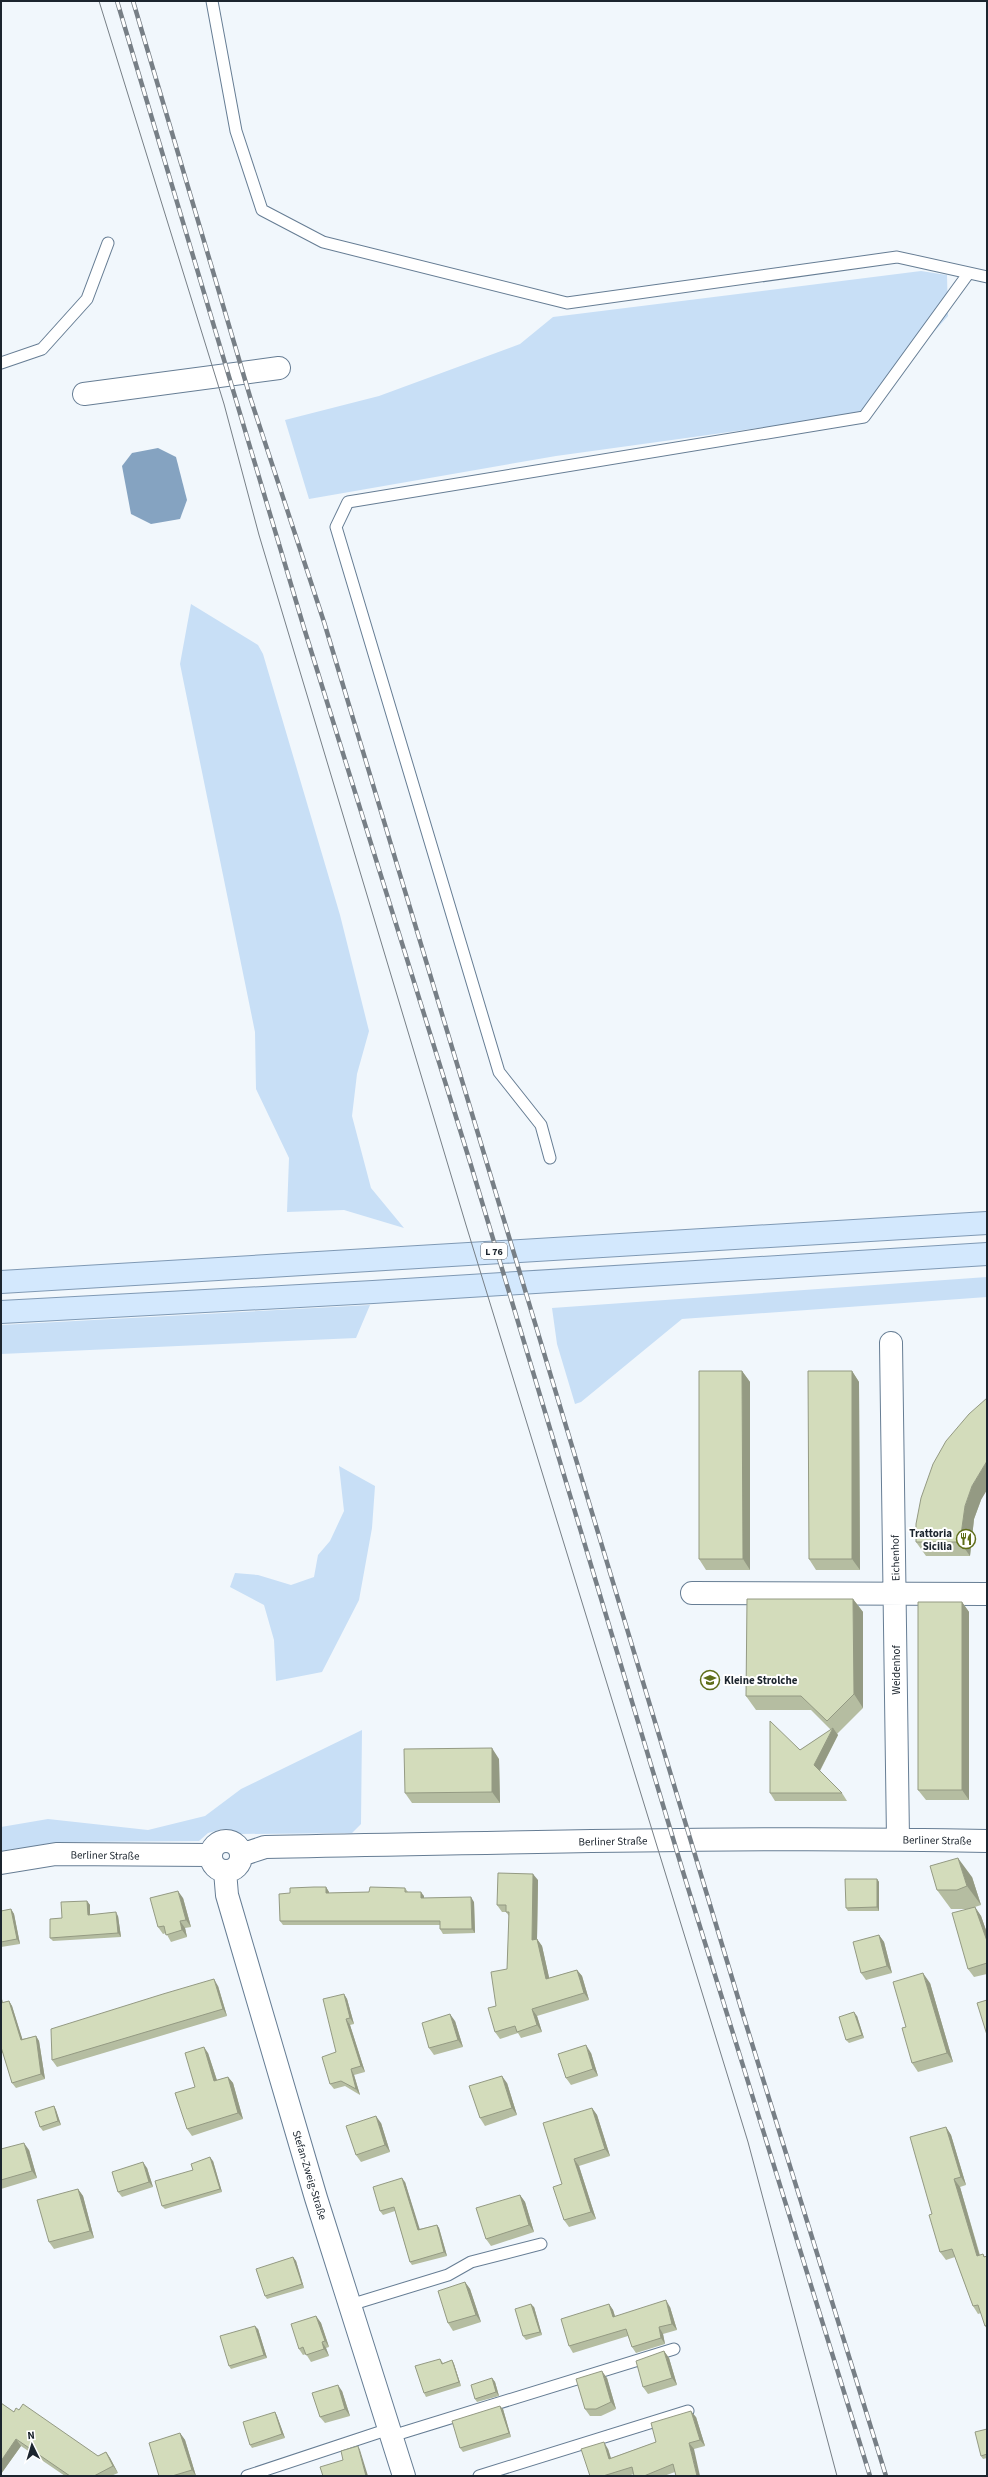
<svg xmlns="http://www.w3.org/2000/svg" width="988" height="2477" viewBox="0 0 988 2477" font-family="'Source Sans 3',sans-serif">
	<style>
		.green { fill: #c8dff6 }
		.water { fill: #85a3c1 }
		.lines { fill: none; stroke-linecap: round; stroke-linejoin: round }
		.service-casing { stroke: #667d94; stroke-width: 13 }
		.minor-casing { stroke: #667d94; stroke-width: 24 }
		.primary-casing { stroke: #7f99b4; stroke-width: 24 }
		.service { stroke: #fff; stroke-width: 11 }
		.minor { stroke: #fff; stroke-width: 22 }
		.primary { stroke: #d3e8fd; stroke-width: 22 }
		.tram { stroke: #777f86; stroke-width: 1 }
		.rail-casing { stroke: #777f86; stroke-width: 4.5 }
		.rail { stroke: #fff; stroke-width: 3; stroke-dasharray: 9; stroke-linecap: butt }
		.wall { fill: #b5bda1 }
		.shaded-wall { fill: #949a83 }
		.building { fill: #d3dcbb; stroke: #949a83 }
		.labels { text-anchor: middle; stroke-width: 4; stroke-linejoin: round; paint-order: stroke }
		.shield { fill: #fff; stroke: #60666d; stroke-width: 1 }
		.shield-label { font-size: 10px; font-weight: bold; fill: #1c252e }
		.poi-label { font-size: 11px; font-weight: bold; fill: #1c252e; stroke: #fff; text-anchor: end }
		.street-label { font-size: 11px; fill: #1c252e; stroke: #fff }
	</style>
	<rect width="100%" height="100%" fill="#f1f7fc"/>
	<!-- green -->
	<path class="green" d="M921 271 947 275 948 316 861 414 556 456 309 499 285 420 379 396 520 344 553 317Z
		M191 604 258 645 263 654 340 915 369 1031 357 1074 352 1116 371 1188 404 1228 344 1210 287 1212 289 1158 256 1089 255 1032 180 664Z
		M987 1277V1297L682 1319 581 1402 575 1404 557 1344 552 1308Z
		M370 1305 356 1338 1 1354V1325Z
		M339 1466 375 1486 372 1528 359 1600 322 1672 276 1681 274 1640 264 1605 230 1587 235 1573 258 1575 291 1585 314 1577 318 1555 330 1541 344 1511Z
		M362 1730 361 1824 352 1833 240 1834 222 1829 208 1833 199 1841 65 1842 1 1851V1827L48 1819 148 1830 205 1816 241 1789Z"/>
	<!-- water -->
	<path class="water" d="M158 448 176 457 187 500 180 519 151 524 131 514 122 466 132 453Z"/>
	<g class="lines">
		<defs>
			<path id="service" d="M212 1 236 131 262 210 323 242 567 303 897 257 987 277
				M1 363 42 349 87 299 108 243
				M550 1158 541 1125 499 1072 336 527 348 502 864 417 968 274
				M350 2305 448 2275 471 2262 541 2244
				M392 2436 674 2349
				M247 2476 389 2429
				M479 2476 688 2411"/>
			<path id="minor" d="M84 394 279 368
				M891 1343 898 1839
				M692 1593 987 1594
				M211 1856a15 15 0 1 1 30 0a15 15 0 1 1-30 0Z
				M241 1855 265 1847C506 1843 746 1836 987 1841
				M1 1863 56 1854 210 1855
				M225 1871 227 1895 316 2198 404 2476"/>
			<path id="primary" d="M1 1282 987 1223
				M1 1312 373 1292 987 1254"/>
		</defs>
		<!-- service casing -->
		<use href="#service" class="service-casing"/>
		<!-- minor casing -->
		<use href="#minor" class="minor-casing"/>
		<!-- primary casing -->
		<use href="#primary" class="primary-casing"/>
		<!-- service -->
		<use href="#service" class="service"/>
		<!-- minor -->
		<use href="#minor" class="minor"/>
		<!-- primary -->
		<use href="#primary" class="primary"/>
		<!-- tram -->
		<path class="tram" d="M99 1 224 404 259 535 466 1225 748 2142 837 2476"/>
		<defs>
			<path id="rail" d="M117 1 304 628 470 1162 684 1875 870 2476
				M133 1 251 400 324 622 745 2021 886 2476"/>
		</defs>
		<!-- rail casing -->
		<use href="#rail" class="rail-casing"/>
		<!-- rail -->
		<use href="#rail" class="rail"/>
	</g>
	<!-- wall -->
	<path class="wall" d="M742 1371 750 1382V1570H706L699 1559Z
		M852 1371 859 1382 860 1570H816L809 1559Z
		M981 1500 974 1519 970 1556H926L916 1542Z
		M853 1599 863 1612V1708L837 1734 838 1735 820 1771 842 1793 847 1801H775L770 1793 800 1750 831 1730 811 1710H756L746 1696Z
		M962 1602 969 1612V1800H926L918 1790Z
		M499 1759 500 1803H412L405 1793Z
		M972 1877 981 1905 975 1907 981 1916 987 1933V1974L974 1977 968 1969V1909H951L937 1890Z
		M877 1879 879 1882V1911H848L846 1908Z
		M538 1880 537 1939 542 1946 549 1978 577 1970 582 1976 589 2000 537 2016 542 2032 521 2038 518 2033 500 2039 495 2032 507 1969 509 1916 506 1912H502L497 1905Z
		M326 1887 329 1892V1893L369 1892 405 1888 408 1892 424 1896V1898L474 1902 475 1933 443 1934 440 1929V1925H283L280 1921 290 1893Z
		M183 1898 191 1927 185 1928 187 1937 171 1942 166 1933 163 1934 158 1927Z
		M87 1901 90 1905V1915L118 1916 121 1937 53 1941 50 1938 62 1918Z
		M11 1909 14 1914 20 1944 1 1947V1911Z
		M879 1935 884 1942 892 1973 866 1980 861 1973Z
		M930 1983 953 2062 918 2072 912 2063 906 2027Z
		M218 1986 227 2016 57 2067 52 2060Z
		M344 1994 347 1999 354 2024 350 2025 365 2072 354 2075 360 2095 345 2086 334 2089 330 2084 336 2052Z
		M1 1995 3 2003 9 2001 12 2006 22 2039 36 2036 39 2041 45 2079 16 2088 12 2083 3 2053H1Z
		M857 2016 864 2038 849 2043 846 2040Z
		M455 2021 463 2047 434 2055 429 2048Z
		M208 2053 217 2080 228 2077 233 2083 243 2119 192 2136 187 2129 195 2087Z
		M591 2053 598 2076 571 2085 566 2078Z
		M507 2083 517 2115 485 2126 480 2118Z
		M54 2106 56 2110 61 2125 43 2131 40 2127Z
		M592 2108 597 2115 610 2156 579 2166 596 2219 569 2227 564 2220 562 2184Z
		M381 2123 390 2152 361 2162 356 2155Z
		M946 2127 951 2135 966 2185 960 2187 980 2255 983 2254 985 2257 987 2256V2329L985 2326 981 2313 978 2314 973 2306 955 2257 946 2260 940 2252 932 2214Z
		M1 2149 29 2150 37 2178 1 2189Z
		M213 2161 222 2192 165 2209 162 2206 193 2170Z
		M147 2168 153 2187 122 2197 118 2192Z
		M405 2182 419 2229 437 2225 439 2228 447 2256 412 2265 410 2262 395 2211 383 2215 380 2211Z
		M78 2189 83 2196 94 2238 54 2249 49 2242Z
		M520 2195 525 2202 534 2232 491 2246 486 2239Z
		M293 2257 296 2261 304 2288 267 2299 265 2296Z
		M465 2282 470 2289 481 2322 453 2331 448 2323Z
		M609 2304 613 2310 615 2316 670 2307 677 2330 663 2334 665 2344 636 2353 632 2347 628 2336 573 2353 569 2346Z
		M534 2307 542 2335 526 2340 523 2336Z
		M316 2316 321 2323 329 2347 326 2348 329 2356 311 2362 306 2354 303 2355 299 2349Z
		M258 2329 267 2358 231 2369 229 2366Z
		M664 2351 669 2358 677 2385 648 2394 643 2387Z
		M440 2359 443 2363 452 2360 454 2364 461 2386 426 2397 424 2393Z
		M492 2378 495 2382 499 2396 477 2402 475 2399Z
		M607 2378 616 2409 601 2416H590L585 2409Z
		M342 2391 350 2416 325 2423 320 2417Z
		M1 2403 14 2412 98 2456 106 2452 110 2458 118 2473 111 2476H65L21 2446 1 2474Z
		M503 2409 511 2437 463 2452 460 2448Z
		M275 2412 277 2416 285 2438 252 2448 250 2445Z
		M696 2417 705 2446 694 2449 675 2472 664 2476H634V2474L628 2476H590L608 2449 611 2458 656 2442Z
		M987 2429V2458L983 2459 981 2456Z
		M180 2433 185 2440 196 2476H159Z"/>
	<!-- shaded-wall -->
	<path class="shaded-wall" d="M742 1371 750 1382V1570L743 1559Z
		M852 1371 859 1382 860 1570 852 1559Z
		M987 1461V1490L981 1500 974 1519 970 1556 960 1542 965 1506 972 1486Z
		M853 1599 863 1612V1708L854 1694Z
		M962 1602 969 1612V1800L962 1790Z
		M833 1728 838 1735 819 1772 814 1765Z
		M492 1748 499 1759 500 1803 492 1792Z
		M958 1858 972 1877 981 1905 967 1886Z
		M533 1874 538 1880 537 1939 542 1946 551 1986 546 1979 532 1940Z
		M877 1879 879 1882V1911L877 1907Z
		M326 1887 329 1892V1897L326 1893Z
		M178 1891 183 1898 191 1927 186 1920Z
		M421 1892 424 1896V1903L421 1898Z
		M471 1897 474 1902 475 1933 472 1929Z
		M87 1901 90 1905V1919L88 1915Z
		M975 1907 981 1916 987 1933V1941Z
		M11 1909 14 1914 20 1944 17 1939Z
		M116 1912 118 1916 121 1937 118 1933Z
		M180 1921 185 1928 187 1937 182 1930Z
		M879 1935 884 1942 892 1973 887 1966Z
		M577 1970 582 1976 589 2000 584 1993Z
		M923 1973 930 1983 953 2062 947 2053Z
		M214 1979 218 1986 227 2016 223 2009Z
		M344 1994 347 1999 354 2024 350 2018Z
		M1 1995 4 2008 1 2004Z
		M9 2001 12 2006 24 2044 21 2040Z
		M532 2009 537 2016 542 2032 537 2025Z
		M854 2012 857 2016 864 2038 862 2035Z
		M450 2014 455 2021 463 2047 458 2040Z
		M346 2019 350 2025 365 2072 361 2066Z
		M36 2036 39 2041 45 2079 41 2074Z
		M586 2045 591 2053 598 2076 593 2069Z
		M204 2047 208 2053 219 2087 214 2081Z
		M351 2069 354 2075 360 2095 356 2089Z
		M502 2076 507 2083 517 2115 512 2108Z
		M228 2077 233 2083 243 2119 238 2113Z
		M54 2106 56 2110 61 2125 58 2121Z
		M592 2108 597 2115 610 2156 605 2149Z
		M376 2116 381 2123 390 2152 385 2145Z
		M946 2127 951 2135 966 2185 961 2177Z
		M24 2143 29 2150 37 2178 32 2171Z
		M210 2157 213 2161 222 2192 220 2189Z
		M574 2159 579 2166 596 2219 591 2212Z
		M143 2162 147 2168 153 2187 149 2182Z
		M402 2178 405 2182 421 2233 418 2230Z
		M954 2179 960 2187 982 2264 977 2256Z
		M78 2189 83 2196 94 2238 90 2231Z
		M520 2195 525 2202 534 2232 529 2225Z
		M437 2225 439 2228 447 2256 444 2252Z
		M293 2257 296 2261 304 2288 302 2284Z
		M465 2282 470 2289 481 2322 476 2315Z
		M666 2300 670 2307 677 2330 672 2324Z
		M531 2304 534 2307 542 2335 540 2332Z
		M609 2304 613 2310 617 2323 613 2317Z
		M316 2316 321 2323 329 2347 325 2341Z
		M255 2326 258 2329 267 2358 264 2355Z
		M659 2327 663 2334 665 2344 661 2338Z
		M322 2342 326 2348 329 2356 324 2349Z
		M664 2351 669 2358 677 2385 672 2378Z
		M452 2360 454 2364 461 2386 459 2382Z
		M602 2371 607 2378 616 2409 611 2402Z
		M492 2378 495 2382 499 2396 496 2392Z
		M338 2385 342 2391 350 2416 345 2409Z
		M500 2406 503 2409 511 2437 509 2433Z
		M691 2411 696 2417 705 2446 700 2440Z
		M275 2412 277 2416 285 2438 282 2434Z
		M180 2433 185 2440 196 2476 192 2470Z
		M16 2439 21 2446 1 2474V2461Z
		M604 2442 608 2449 613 2465 609 2459Z
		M689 2443 694 2449 700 2476H697Z
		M358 2446 360 2450 368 2476H366Z
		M106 2452 110 2458 118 2473 113 2466Z"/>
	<!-- building -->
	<path class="building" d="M699 1371H742L743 1559H699Z
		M808 1371H852V1559H809Z
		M987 1398V1461L972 1486 965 1506 960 1542H916V1524L921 1498 933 1464 946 1441 969 1414Z
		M747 1599H853L854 1694 827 1721 801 1696H746Z
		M918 1602H962V1790H918Z
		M770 1721 800 1750 833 1728 814 1765 842 1793H770Z
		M492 1748V1792L405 1793 404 1749Z
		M958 1858 967 1886 957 1890H937L930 1866Z
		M498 1873 533 1874 532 1940 537 1939 546 1979 577 1970 584 1993 532 2009 537 2025 517 2032 515 2026 495 2032 488 2008 496 2006 491 1972 507 1969 509 1912H506V1905H497Z
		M845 1879H877V1907L846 1908Z
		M314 1887H326V1893L369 1892 370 1887 405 1888V1892H421V1898L471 1897 472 1929H440V1921H280L279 1894 290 1893V1888Z
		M178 1891 186 1920 180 1921 182 1930 166 1935 164 1926 158 1927 150 1898Z
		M87 1901 88 1915 116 1912 118 1933 50 1938V1919L62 1918 61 1902Z
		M975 1907 987 1941V1963L968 1969 952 1913Z
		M11 1909 17 1939 1 1942V1911Z
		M879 1935 887 1966 861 1973 853 1942Z
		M923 1973 947 2053 912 2063 902 2028 906 2027 893 1982Z
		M214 1979 223 2009 52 2060 51 2029 163 1994Z
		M344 1994 350 2018 346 2019 361 2066 351 2069 356 2089 341 2081 330 2084 322 2057 336 2052 323 1999Z
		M987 2000V2035L977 2003Z
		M9 2001 21 2040 36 2036 41 2074 12 2083 1 2047V2003Z
		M854 2012 862 2035 846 2040 839 2017Z
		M450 2014 458 2040 429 2048 422 2023Z
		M586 2045 593 2069 566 2078 558 2054Z
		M204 2047 214 2081 228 2077 238 2113 187 2129 175 2093 195 2087 185 2053Z
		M502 2076 512 2108 480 2118 469 2086Z
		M54 2106 58 2121 40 2127 35 2112Z
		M592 2108 605 2149 574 2159 591 2212 564 2220 553 2187 562 2184 543 2123Z
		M376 2116 385 2145 356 2155 346 2126Z
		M946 2127 961 2177 954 2179 977 2256 983 2254 984 2257 987 2256V2325L985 2326 978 2305 973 2306 952 2249 940 2252 929 2215 932 2214 910 2137Z
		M24 2143 32 2171 1 2180V2149Z
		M210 2157 220 2189 162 2206 155 2181 193 2170 191 2164Z
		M143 2162 149 2182 118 2192 112 2172Z
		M402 2178 418 2230 437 2225 444 2252 410 2262 394 2207 380 2211 373 2187Z
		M78 2189 90 2231 49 2242 37 2200Z
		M520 2195 529 2225 486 2239 476 2208Z
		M293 2257 302 2284 265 2296 256 2269Z
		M465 2282 476 2315 448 2323 438 2291Z
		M666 2300 672 2324 659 2327 661 2338 632 2347 626 2329 569 2346 561 2319 609 2304 613 2317Z
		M531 2304 540 2332 523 2336 515 2309Z
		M316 2316 325 2341 322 2342 324 2349 306 2355 303 2347 299 2349 291 2324Z
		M255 2326 264 2355 229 2366 220 2336Z
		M664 2351 672 2378 643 2387 636 2361Z
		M440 2359 442 2364 452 2360 459 2382 424 2393 415 2366Z
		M602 2371 611 2402 596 2409H585L576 2379Z
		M492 2378 496 2392 475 2399 471 2385Z
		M338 2385 345 2409 320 2417 312 2393Z
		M1 2403 14 2412 16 2408 19 2410 23 2404 98 2456 106 2452 113 2466 94 2476H70L16 2439 1 2461Z
		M500 2406 509 2433 460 2448 452 2421Z
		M691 2411 700 2440 689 2443 697 2476H676L673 2464 644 2476H634L632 2467 603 2476H590L581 2449 604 2442 609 2459 656 2442 651 2423Z
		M275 2412 282 2434 250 2445 243 2422Z
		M987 2429V2454L981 2456 975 2432Z
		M180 2433 192 2470 172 2476H159L149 2443Z
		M358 2446 366 2476H323L320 2467 343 2460 341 2451Z"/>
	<!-- icons -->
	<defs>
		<symbol id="restaurant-ring" viewBox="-11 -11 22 22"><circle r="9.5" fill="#fff" stroke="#5f6e19" stroke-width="1.5"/><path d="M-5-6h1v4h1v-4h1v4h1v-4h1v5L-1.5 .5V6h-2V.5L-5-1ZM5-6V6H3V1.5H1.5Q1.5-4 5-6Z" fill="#5f6e19"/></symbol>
		<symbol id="school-ring" viewBox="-11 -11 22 22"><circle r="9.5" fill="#fff" stroke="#5f6e19" stroke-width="1.5"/><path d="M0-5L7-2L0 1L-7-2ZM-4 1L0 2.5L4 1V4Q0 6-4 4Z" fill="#5f6e19"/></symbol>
	</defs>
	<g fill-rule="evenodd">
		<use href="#restaurant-ring" x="955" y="1528" width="22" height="22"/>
		<use href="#school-ring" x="699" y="1669" width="22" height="22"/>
	</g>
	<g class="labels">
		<!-- shield labels -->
		<rect class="shield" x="481" y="1243" width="26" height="16" rx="3"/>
		<g class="shield-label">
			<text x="494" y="1255">L 76</text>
		</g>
		<!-- poi labels -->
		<g class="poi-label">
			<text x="952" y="1537">Trattoria<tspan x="952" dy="13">Sicilia</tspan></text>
			<text x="724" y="1684" text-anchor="start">Kleine Strolche</text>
		</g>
		<!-- street labels -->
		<g class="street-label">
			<text transform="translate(895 1558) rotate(-91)" y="4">Eichenhof</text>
			<text transform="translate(896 1670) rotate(-90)" y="4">Weidenhof</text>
			<text transform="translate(937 1840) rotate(1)" y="4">Berliner Straße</text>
			<text transform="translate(613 1841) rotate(-1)" y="4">Berliner Straße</text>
			<text transform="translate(105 1855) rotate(1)" y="4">Berliner Straße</text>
			<text transform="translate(310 2175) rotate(73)" y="4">Stefan-Zweig-Straße</text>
		</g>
	</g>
	<!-- border -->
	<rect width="988" height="2477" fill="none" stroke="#1c252e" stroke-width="4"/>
	<!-- north arrow -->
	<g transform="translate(32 2445) rotate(355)" stroke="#ffffff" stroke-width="3" paint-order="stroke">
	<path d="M0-3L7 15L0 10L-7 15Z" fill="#1c252e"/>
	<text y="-6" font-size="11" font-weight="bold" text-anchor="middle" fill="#1c252e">N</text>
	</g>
</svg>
